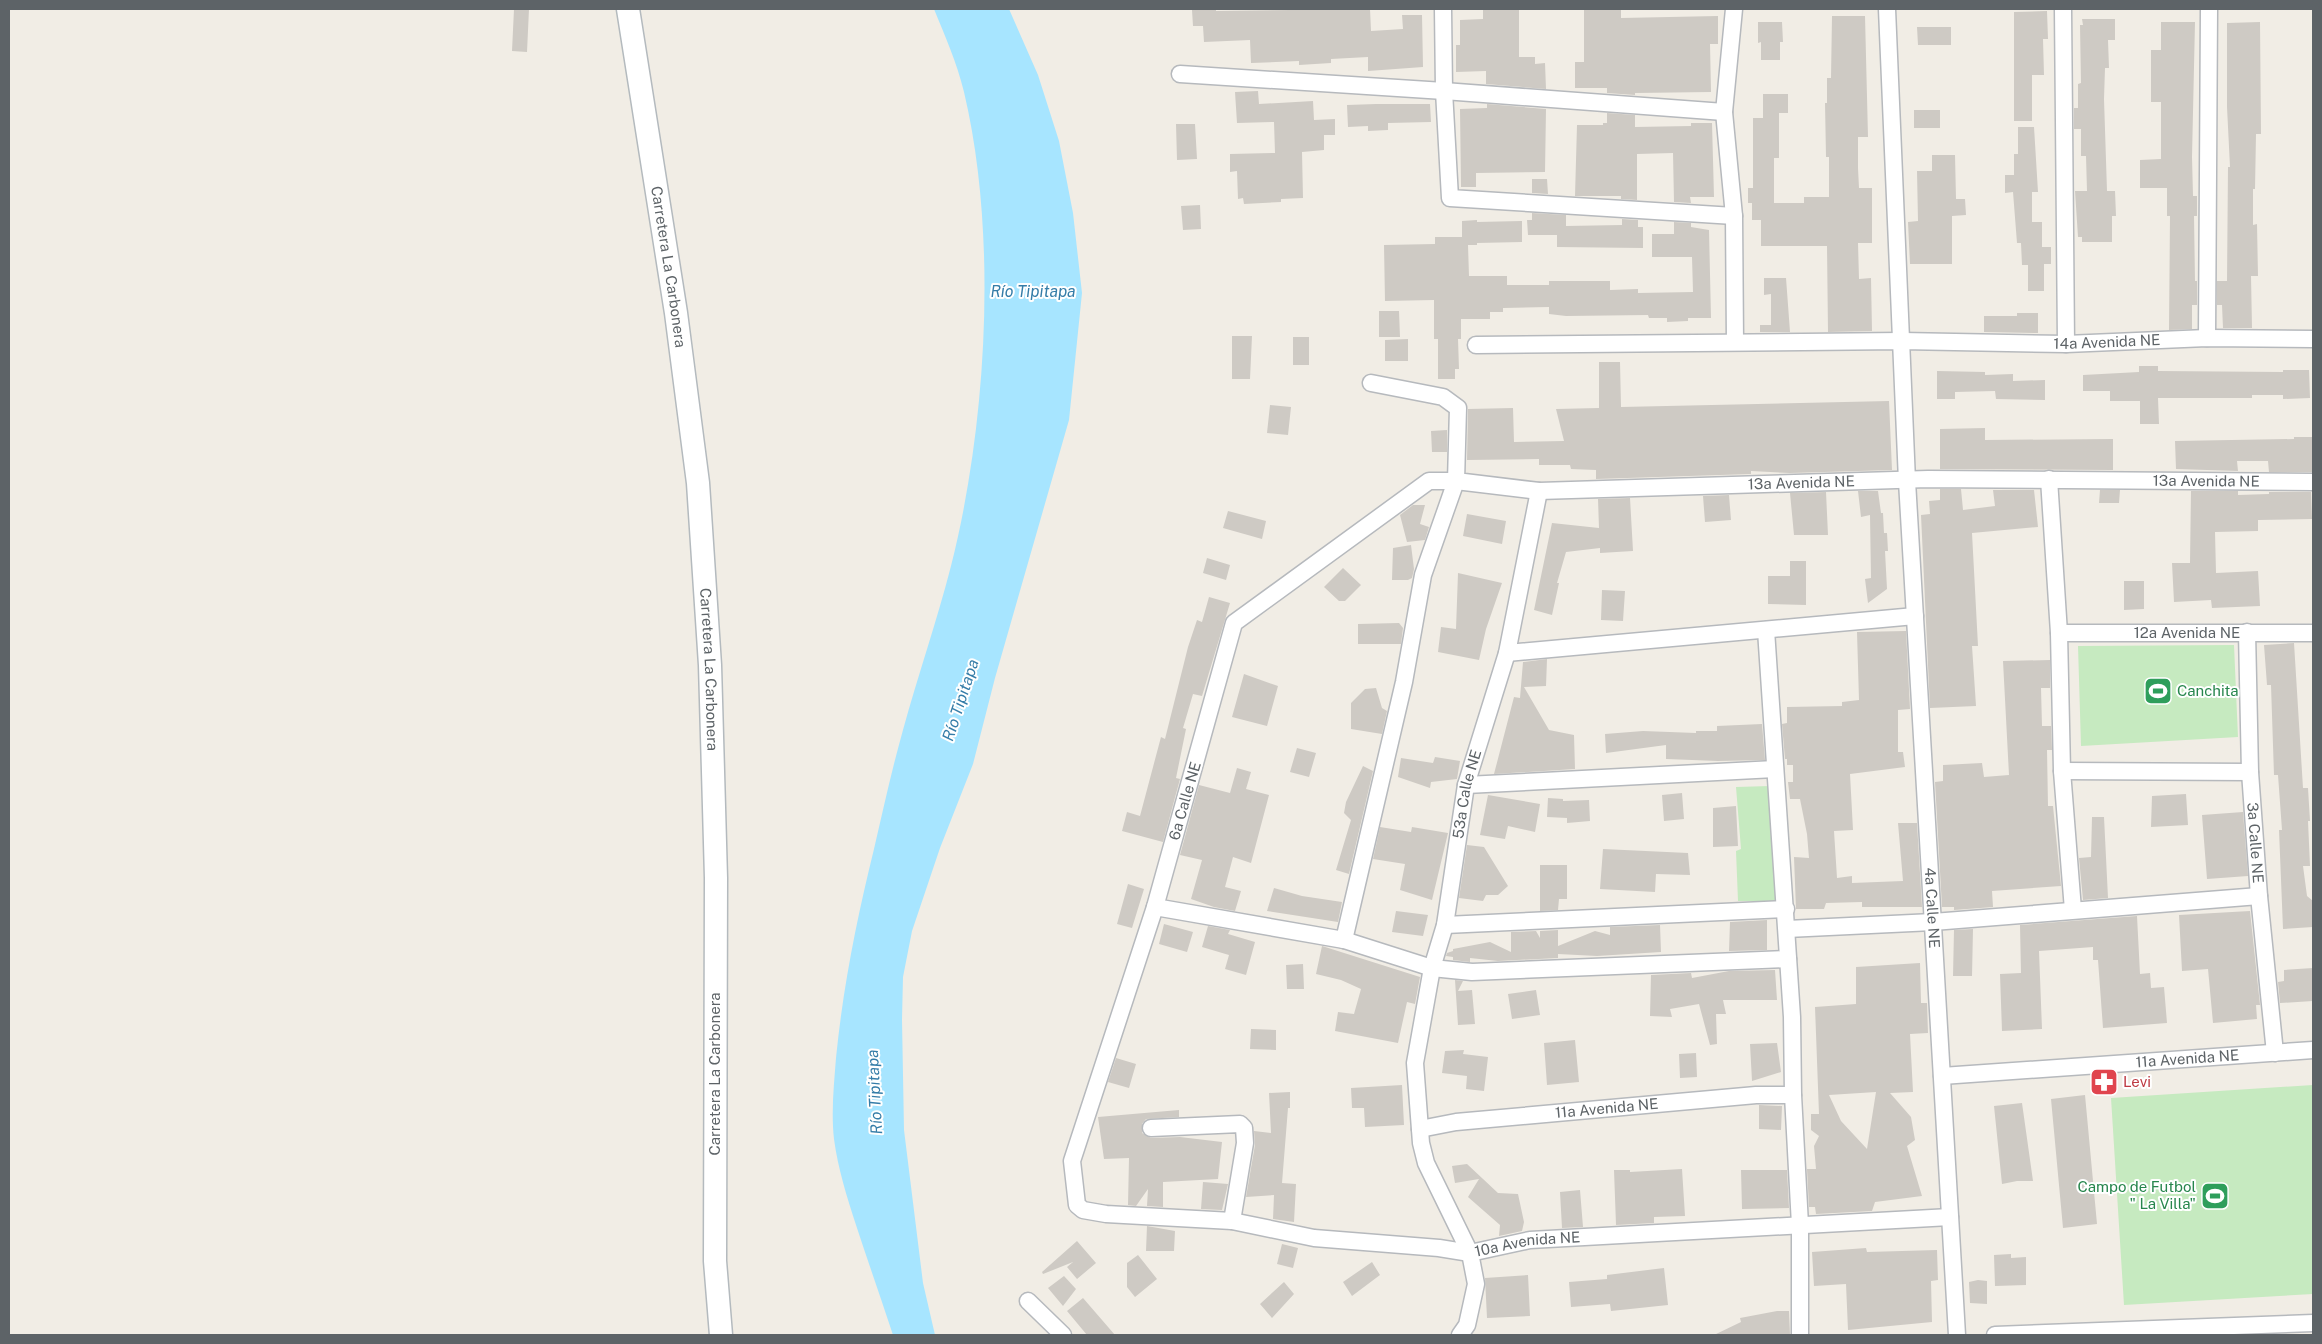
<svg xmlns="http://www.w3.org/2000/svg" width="2322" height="1344" viewBox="0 0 2322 1344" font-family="'Public Sans',sans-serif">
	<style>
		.green { fill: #c6eac0 }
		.water { fill: #a7e5ff }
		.building { fill: #cecac4; fill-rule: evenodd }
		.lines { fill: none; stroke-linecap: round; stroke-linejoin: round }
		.street-casing { stroke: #b6b9bd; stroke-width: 19 }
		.secondary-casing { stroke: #b4babe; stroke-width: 25 }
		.street { stroke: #fff; stroke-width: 16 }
		.secondary { stroke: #fff; stroke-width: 22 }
		.labels { text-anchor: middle; stroke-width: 4; stroke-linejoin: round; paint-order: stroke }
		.street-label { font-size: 15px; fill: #5d6367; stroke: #fff }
		.leisure-label { font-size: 15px; fill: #27864d; stroke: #fff; text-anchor: start }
		.health-label { font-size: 15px; fill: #be3a42; stroke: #fff; text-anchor: start }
		.water-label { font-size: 16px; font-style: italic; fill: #357da8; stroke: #fff }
	</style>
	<rect width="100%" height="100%" fill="#f1ede5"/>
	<!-- green -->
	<path class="green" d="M2234 645 2238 737 2081 746 2078 646Z
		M1770 786 1777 901H1738L1736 851 1741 849 1736 787Z
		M2313 1085V1294L2124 1305 2111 1098Z"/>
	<!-- water -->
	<path class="water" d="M934 9H1009L1038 75 1059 141 1073 213 1082 293 1069 420 995 678 973 764 940 848 912 931 903 977 902 1020 904 1130 923 1283 935 1335H893C881 1298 868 1262 856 1225 847 1197 838 1169 834 1139 831 1112 834 1084 836 1058 843 987 857 918 874 849 883 810 892 769 903 730 918 675 937 621 951 566 987 424 998 235 964 92 957 63 945 36 934 9Z"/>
	<!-- building -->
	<path class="building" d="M514 9H529L527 52 512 51Z
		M1216 9V11L1370 9 1371 31 1403 29 1402 15H1422L1423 67 1368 71V57L1331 59V63L1299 65V61L1251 63 1250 40 1204 42 1203 26H1193L1192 10Z
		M1483 9H1519V57H1535V64L1545 63 1546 89 1486 84V71L1456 72V45H1460V20L1483 19Z
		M1584 9H1621V18L1718 16V44H1710L1711 92 1635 93V95L1607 93V88H1575V62H1584Z
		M2047 11 2048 39H2043L2044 75H2032V121H2014V12Z
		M1832 16H1865L1868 137H1858V168L1859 188H1872V243H1858L1859 279 1871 278 1872 331 1828 332 1827 246H1761V220H1752V203H1748V188H1753V118H1763V94H1788V113H1779V158H1774V203H1804V197H1829V157H1826L1825 103H1827V78H1831Z
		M2082 19H2115V40H2108L2109 68H2105L2104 99 2107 191H2115L2116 216H2112V242H2082V237H2078L2075 191H2087L2086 156H2081V129H2074V108H2078V84L2081 83 2080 25H2083Z
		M1758 22H1782L1783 42H1780V60H1761V42L1758 43Z
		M2161 22H2195L2192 157 2193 196H2197V216H2194L2195 281H2197V305H2192V329L2169 330 2170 216H2167V188H2140V160L2161 159V102H2151V50H2161Z
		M2260 22 2261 134H2256L2255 189H2253V225L2257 224 2258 276H2251L2252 328H2223L2222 305H2217V281H2227L2228 167H2230L2227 107V23Z
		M1917 27H1951V45H1918Z
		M1258 91 1259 104 1313 101 1314 120 1335 119V135H1324V150L1302 152 1303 198 1281 199V202L1244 204 1243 198 1238 199 1237 171 1230 172V154L1275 153 1274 122 1237 123 1235 92Z
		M1376 104H1430L1431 122 1388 123V130L1368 131V126L1348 127 1347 105Z
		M1487 104 1546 109 1545 172 1476 173V187H1461L1460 109 1487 108Z
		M1914 110H1940V128H1914Z
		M1607 113 1635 115V127L1691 126V123H1712L1714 197H1690L1691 203 1674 202 1673 153 1637 154V200L1621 199V196H1575L1577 125H1603V123H1607Z
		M1176 124H1195L1197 159 1177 160Z
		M2018 127H2034L2038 192H2032V222H2042V247H2051V264H2044V291H2028V265H2022L2021 243H2017L2013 192 2005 193V175H2014V154H2018Z
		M1932 155H1955L1956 199H1965L1966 215 1952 216V264H1910L1908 222 1918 221 1917 171H1932Z
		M1532 179H1547L1548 194 1532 193Z
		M1200 205 1201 229 1183 230 1181 206Z
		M1532 213 1566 215V226L1622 225V219L1638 220V227H1643V248L1557 247V235H1528L1527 220H1532Z
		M1477 220V222L1522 221V242L1477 243V245H1468L1469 276H1507V285H1549V281H1610V290L1638 289V293L1693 292 1692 257H1652V234H1674V222L1691 223V227L1709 230 1711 318H1688V321L1667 322V318H1649L1648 315 1566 316 1549 314V307L1503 308V312H1490V319H1461V339H1458L1459 369H1455V379H1438V339H1434V300L1385 301 1384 245 1435 244V237H1462V221Z
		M1764 278H1786L1790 332H1760V325H1771V294L1764 295Z
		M1379 311H1399L1400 337H1379Z
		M2017 313H2038V333L1984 332V316H2017Z
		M1232 336H1252L1250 379H1232Z
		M1293 337H1309V365H1293Z
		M1408 339V361H1385V340Z
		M1599 362H1620L1621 407 1889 401 1892 470 1790 473 1751 471V474L1596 479V470L1571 469 1570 465H1539V459L1467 460 1468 409 1513 408 1514 442 1564 441 1556 409 1599 408Z
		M2139 366H2158V371L2283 372V370H2309L2310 398 2283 399V395H2252V398H2158L2159 424H2140V401H2110V391H2083V375L2139 372Z
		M1937 371 1985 372V375L2013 374V381L2045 380V400L1996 399 1995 391 1955 392V399H1937Z
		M1270 405 1291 407 1288 435 1267 433Z
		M1985 428V440L2113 439V470L1940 469V429Z
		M1447 430V452H1432L1431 431Z
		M2294 437H2313V472H2269L2268 461H2237L2238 471 2176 469 2175 441 2294 439Z
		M1940 489H1961L1963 510 1995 506 1993 490H2034L2038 527 1972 533 1978 646H1972L1976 706 1930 708 1921 515 1930 514 1929 501 1940 500Z
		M2100 490H2120L2119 503H2099Z
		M1858 491H1878L1881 513H1883L1884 533H1887L1888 551H1885L1887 589 1868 603 1865 579 1871 578 1870 515 1861 517Z
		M2191 491H2238V495L2269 494V492H2311L2312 519 2258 520V531L2215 532 2216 573 2258 571 2260 606 2212 608 2211 600 2174 602 2172 563H2190Z
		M1826 492 1828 535H1794L1790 493Z
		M1729 495 1731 520 1705 522 1703 496Z
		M1630 498 1633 551 1600 553V548L1566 552 1557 583H1559L1552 615 1534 610 1552 523 1599 528 1598 499Z
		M1413 505H1425L1420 524 1429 527 1425 540 1407 542 1400 515Z
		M1228 511 1266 521 1262 539 1223 528Z
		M1467 514 1506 521 1502 544 1463 536Z
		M1411 545 1414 569 1412 578 1408 580H1392L1393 548Z
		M1207 558 1230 565 1226 580 1203 573Z
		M1790 561H1806V605L1768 604V576H1790Z
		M1343 568 1361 585 1345 601H1339L1324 587Z
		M1458 573 1502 583 1486 629 1479 660 1438 652 1441 627 1456 629Z
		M2124 581H2144V609L2124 610Z
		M1602 590 1625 591 1623 621 1601 620Z
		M1209 597 1230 603 1202 696 1193 694 1183 728 1186 729 1176 778 1180 779 1163 842 1122 831 1127 812 1140 816 1161 737 1165 739 1188 647 1197 620 1202 622Z
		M1399 623 1403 628 1401 644H1358V624Z
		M1906 631 1910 709 1898 710V752H1903L1905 767 1850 774 1853 830 1834 831 1837 878 1852 876V883L1903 881 1898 823H1917L1922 907H1862V902L1826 903 1824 909H1796L1794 857 1809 858 1807 834 1800 799H1790L1788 782H1793V765H1787V759H1785L1782 724 1787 723V707L1842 706V702L1859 700 1857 632Z
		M2294 643 2303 788H2308L2310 821H2308L2310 866H2303L2307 896 2313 901V927L2283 929 2279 830H2282L2278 775H2274L2271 685H2267L2264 645Z
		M1547 659 1546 686 1524 687 1549 730 1574 735 1575 769 1494 774 1514 697 1520 698 1523 662Z
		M2050 660V688H2041L2042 726H2051L2052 750H2047L2048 806H2053L2061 886 1992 891 1993 907 1954 910V907H1942L1935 782 1943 781V765L1982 763 1984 777 2009 775 2003 661Z
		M1244 674 1278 686 1267 726 1232 717Z
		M1376 688 1382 708 1387 711 1382 734 1351 729V703L1365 689Z
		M1762 724 1765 760 1718 761 1666 759V745L1606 753 1605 734 1643 731 1696 733V731H1717V726Z
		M1297 748 1316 753 1309 777 1290 772Z
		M1435 757 1460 761 1457 779 1431 782 1430 788 1398 777 1401 758 1433 763Z
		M1363 766 1373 771 1349 874 1336 870 1351 820 1344 813 1346 802Z
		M1237 768 1251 772 1246 789 1269 795 1251 863 1233 857 1225 887 1241 891 1235 911 1214 907 1191 899 1202 860 1180 855 1199 785 1230 793Z
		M1682 793 1684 819 1664 821 1662 795Z
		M2186 794 2188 825 2151 827 2152 796Z
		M1488 795 1540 804 1535 832 1508 826 1505 839 1480 835Z
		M1548 798 1563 799V801L1589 800 1590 821 1567 823V818L1547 817Z
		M1736 806 1738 846 1713 847V808Z
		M2243 812 2248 876 2207 879 2202 815Z
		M2092 817H2104L2108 898 2083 900 2079 858 2091 857Z
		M1380 827 1411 832 1412 827 1448 833 1432 900 1400 890 1405 864 1373 859Z
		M1467 845 1484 847 1508 886 1498 895H1486L1483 901 1459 898Z
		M1603 849 1688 853 1690 875 1656 874 1655 892 1600 889Z
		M1540 865H1567V899H1559L1558 910 1540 911Z
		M1128 884 1144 889 1132 928 1117 924Z
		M1274 888 1302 896 1342 902 1338 922 1267 911Z
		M1396 911 1428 915 1423 936 1392 932Z
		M2250 911 2260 1005H2256L2257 1019 2213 1023 2208 969 2182 971 2179 915Z
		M2137 916 2140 974 2150 973 2151 988 2164 987 2167 1023 2103 1028 2098 960H2093V947L2039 951 2042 1029 2002 1031 2000 974 2021 973 2020 925Z
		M1767 920V950L1729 951 1730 922Z
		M1164 924 1193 932 1187 952 1159 944Z
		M1660 925 1661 952 1597 956 1558 954V958L1498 961 1470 958V962L1453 960V957L1446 956 1447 953 1453 951V949L1490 942 1511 952V932L1536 931 1540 938V931L1558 930V946L1595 931 1610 935V927Z
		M1208 926 1230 930 1228 934 1255 942 1246 975 1225 969 1229 955 1202 947Z
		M1973 929 1972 976H1953L1954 930Z
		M1322 946 1420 977 1415 1004 1407 1002 1398 1043 1335 1031 1338 1012 1354 1014 1361 989 1341 980 1316 974Z
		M1920 963 1921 1003H1927L1928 1033 1910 1034 1913 1092 1890 1093 1911 1117 1915 1140 1907 1146 1922 1196 1875 1202 1872 1211 1816 1214 1815 1207H1809L1807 1169H1816L1814 1146 1819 1136 1811 1130V1114H1819L1815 1007 1856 1004V967ZM1876 1092 1867 1149 1841 1121 1829 1095Z
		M1303 964 1304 989H1287L1286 965Z
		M2313 968V1001L2280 1003 2278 982 2284 981V970Z
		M1775 970 1777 1000H1723L1726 1014H1716L1717 1044 1710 1045 1699 1004 1670 1009 1672 1017 1650 1016 1651 975 1691 973 1692 978 1729 971Z
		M1455 980 1463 981 1458 991 1472 990 1475 1024 1458 1025Z
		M1536 990 1540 1015 1512 1019 1508 994Z
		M1251 1029 1276 1030V1050L1250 1049Z
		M1575 1040 1579 1082 1547 1085 1544 1043Z
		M1777 1043 1781 1072 1752 1081 1750 1044Z
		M1464 1050 1463 1054 1488 1057 1484 1091 1466 1089 1467 1076 1442 1073 1445 1051Z
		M1696 1053 1697 1077 1680 1078 1679 1054Z
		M1116 1058 1136 1064 1129 1088 1108 1082Z
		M1402 1085 1404 1125 1365 1127 1364 1108H1352L1351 1088Z
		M1290 1092V1108H1288L1282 1183 1296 1184 1294 1222 1273 1219 1274 1195 1246 1197 1255 1145 1254 1131 1271 1133 1269 1093Z
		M2085 1095 2097 1224 2063 1228 2051 1099Z
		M2022 1103 2033 1181H2017L2002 1184 1994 1106Z
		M1759 1105 1782 1106 1781 1130 1759 1129Z
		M1179 1110V1117L1146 1119 1142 1124V1133L1151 1138 1180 1137 1222 1142 1218 1179 1163 1182V1207L1147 1206 1148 1189 1136 1206 1128 1205 1129 1158 1104 1159 1098 1117Z
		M1467 1164 1498 1193 1518 1194 1524 1222 1522 1231 1499 1236 1500 1225 1468 1197 1479 1179 1455 1183 1452 1166Z
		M1682 1169 1685 1216 1654 1217V1223L1616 1225 1614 1170H1630V1172Z
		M1741 1170H1787L1789 1208 1742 1209Z
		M1203 1182 1228 1184 1222 1210 1201 1209Z
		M1580 1190 1583 1227 1562 1228 1560 1192Z
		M1147 1226 1175 1231 1174 1251H1146Z
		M1077 1241 1096 1263 1077 1279 1067 1267 1073 1262 1043 1274 1042 1272Z
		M1282 1244 1298 1248 1293 1268 1277 1264Z
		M1866 1248 1867 1252 1937 1250 1938 1280 1931 1281 1932 1322 1848 1330 1846 1284 1814 1286 1812 1252Z
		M2011 1254V1258L2026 1257V1285L1995 1286 1994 1255Z
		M1138 1255 1157 1279 1135 1297 1127 1287V1263Z
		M1372 1262 1380 1275 1352 1296 1343 1282Z
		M1664 1268 1668 1305 1611 1311 1610 1304 1571 1307 1569 1282 1607 1279V1275Z
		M1528 1275 1530 1316 1487 1318 1485 1278Z
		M1064 1276 1076 1289 1063 1306 1048 1288Z
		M1978 1280 1987 1281V1304L1970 1303 1969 1282Z
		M1284 1282 1294 1294 1272 1318 1260 1304Z
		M1083 1298 1115 1335H1087L1067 1311Z
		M1777 1311H1789L1790 1335H1714L1741 1322 1740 1318Z"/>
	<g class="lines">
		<defs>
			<g id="street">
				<path d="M1443 9 1444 91 1450 198 1734 216"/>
				<path d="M1734 9 1724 112 1734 216 1735 342"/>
				<path id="s1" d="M1887 9 1907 481 1957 1335"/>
				<path d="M2063 9 2066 344"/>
				<path d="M1180 74 1444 91 1724 112"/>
				<path d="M2207 338 2209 9"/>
				<path id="s2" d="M1476 345 1902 341 2066 344 2207 338 2313 339"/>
				<path id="s3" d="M1371 383 1443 397 1458 408 1456 481 1539 491 1928 479 2313 482"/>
				<path d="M2049 479 2059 633 2062 771 2073 910"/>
				<path d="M1766 630 1792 1017 1793 1095 1800 1225V1335"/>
				<path id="s4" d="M2247 632 2250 772 2259 896 2275 1053"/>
				<path id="s5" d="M2059 633H2313"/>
				<path d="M1507 653 1915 616"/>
				<path d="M2062 771 2250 772"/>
				<path d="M1466 785 1775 769"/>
				<path d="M1155 907 1344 940 1432 968 1472 972 1788 959"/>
				<path d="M1445 925 1786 909"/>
				<path d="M1787 929 1933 922 2259 896"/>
				<path id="s6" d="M1344 940 1404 682 1423 575 1456 481H1429L1234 623 1155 907 1072 1161 1077 1205 1083 1210 1106 1214 1232 1221 1314 1238 1439 1248 1470 1253 1530 1240 1950 1217"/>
				<path id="s7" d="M1942 1076 2313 1050"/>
				<path d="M1151 1128 1240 1124 1244 1128 1245 1143 1232 1221"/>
				<path id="s8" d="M1420 1129 1456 1122 1756 1095H1793"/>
				<path d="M1028 1301 1063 1335"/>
				<path id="s9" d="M1460 1335 1467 1325 1476 1284 1470 1253 1426 1163 1421 1143 1415 1063 1432 968 1445 925 1466 785 1507 653 1539 491"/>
				<path d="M1995 1335 2313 1323"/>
			</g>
			<g id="secondary">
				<path id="s10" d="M628 9 676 313 698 483 710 665 716 878 715 1261 721 1335"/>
			</g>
		</defs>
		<!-- street casing -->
		<use href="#street" class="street-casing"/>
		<!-- secondary casing -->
		<use href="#secondary" class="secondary-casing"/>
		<!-- street -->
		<use href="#street" class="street"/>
		<!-- secondary -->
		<use href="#secondary" class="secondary"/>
	</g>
	<!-- icons -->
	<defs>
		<symbol id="stadium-square" viewBox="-11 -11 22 22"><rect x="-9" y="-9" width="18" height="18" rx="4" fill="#2e9e5b" stroke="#fff"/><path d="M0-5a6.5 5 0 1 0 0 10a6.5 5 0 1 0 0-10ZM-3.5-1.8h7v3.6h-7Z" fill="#fff"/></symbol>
		<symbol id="pharmacy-square" viewBox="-11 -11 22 22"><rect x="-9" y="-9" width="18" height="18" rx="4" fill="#e0444e" stroke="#fff"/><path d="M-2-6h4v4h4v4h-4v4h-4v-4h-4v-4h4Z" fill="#fff"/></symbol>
	</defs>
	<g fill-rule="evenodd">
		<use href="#stadium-square" x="2142" y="675" width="32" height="32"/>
		<use href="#pharmacy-square" x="2088" y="1066" width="32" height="32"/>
		<use href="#stadium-square" x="2199" y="1180" width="32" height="32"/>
	</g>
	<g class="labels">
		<!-- street labels -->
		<g class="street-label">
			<text dy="5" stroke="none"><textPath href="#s10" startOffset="261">Carretera La Carbonera</textPath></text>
			<text dy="5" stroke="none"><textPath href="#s2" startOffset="631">14a Avenida NE</textPath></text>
			<text dy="5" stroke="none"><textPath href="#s3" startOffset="916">13a Avenida NE</textPath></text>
			<text dy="5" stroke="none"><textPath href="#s3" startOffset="511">13a Avenida NE</textPath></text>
			<text dy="5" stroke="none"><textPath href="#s5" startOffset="128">12a Avenida NE</textPath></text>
			<text dy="5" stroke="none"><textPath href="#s10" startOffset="666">Carretera La Carbonera</textPath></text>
			<text dy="5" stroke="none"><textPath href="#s9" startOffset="561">53a Calle NE</textPath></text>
			<text transform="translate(1185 801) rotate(-74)" y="5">6a Calle NE</text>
			<text dy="5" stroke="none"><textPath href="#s4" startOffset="211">3a Calle NE</textPath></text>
			<text dy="5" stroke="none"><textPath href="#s1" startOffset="900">4a Calle NE</textPath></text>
			<text dy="5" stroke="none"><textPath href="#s7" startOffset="246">11a Avenida NE</textPath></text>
			<text transform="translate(715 1074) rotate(-90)" y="5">Carretera La Carbonera</text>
			<text dy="5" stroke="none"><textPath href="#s8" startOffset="188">11a Avenida NE</textPath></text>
			<text dy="5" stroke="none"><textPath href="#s6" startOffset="1804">10a Avenida NE</textPath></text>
		</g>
		<!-- leisure labels -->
		<g class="leisure-label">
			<text x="2177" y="696">Canchita</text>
			<text x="2196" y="1192" text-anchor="end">Campo de Futbol<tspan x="2196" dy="17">" La Villa"</tspan></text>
		</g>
		<!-- health labels -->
		<g class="health-label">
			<text x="2123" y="1087">Levi</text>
		</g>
		<!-- water labels -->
		<g class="water-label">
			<text x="1033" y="297">Río Tipitapa</text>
			<text transform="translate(960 700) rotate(-72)" y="6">Río Tipitapa</text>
			<text transform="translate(874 1092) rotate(-93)" y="6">Río Tipitapa</text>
		</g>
	</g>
	<!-- border -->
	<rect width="2322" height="1344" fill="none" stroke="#5d6367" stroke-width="20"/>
</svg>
